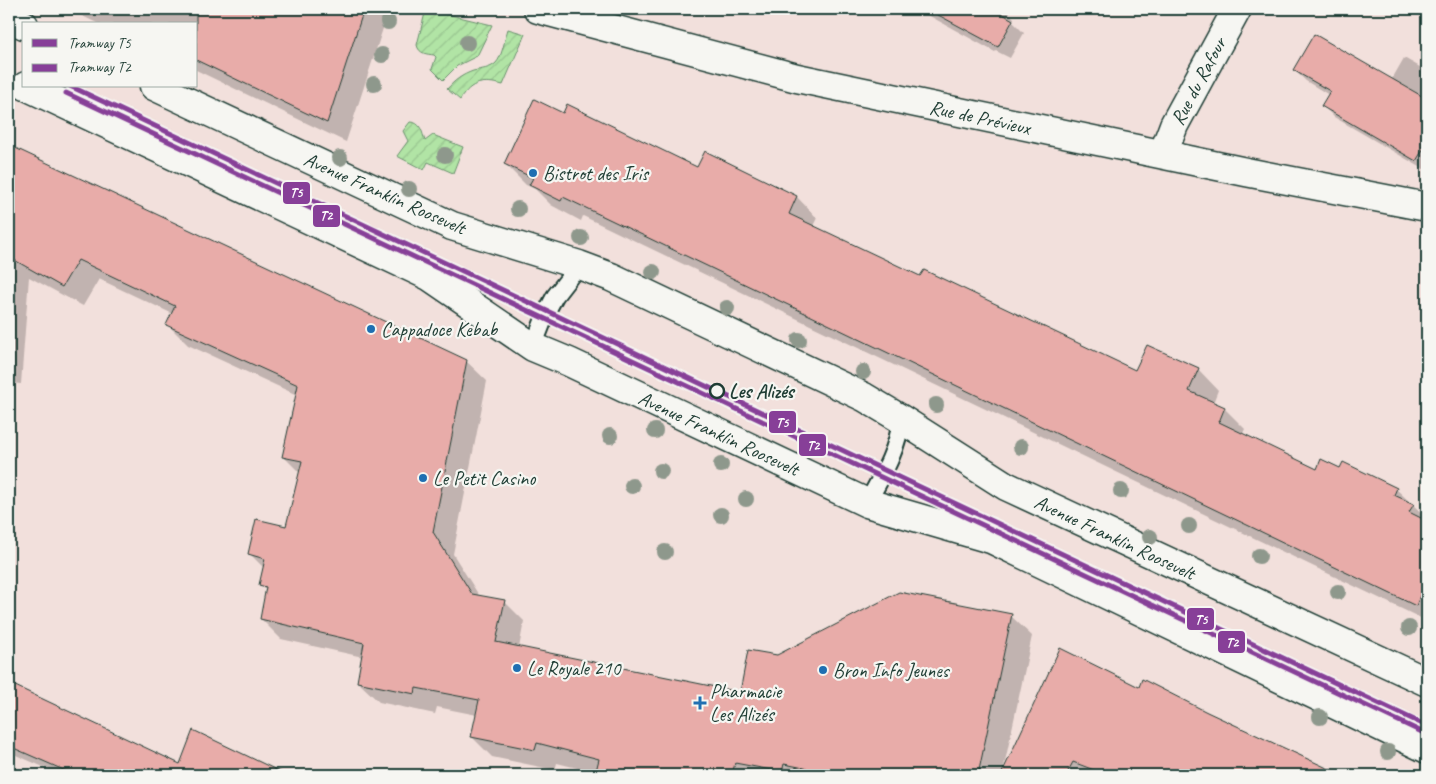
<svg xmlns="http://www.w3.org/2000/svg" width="1436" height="784" viewBox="0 0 1436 784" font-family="Caveat,sans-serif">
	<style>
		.garden { fill: url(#garden-furrows); stroke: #68906c }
		.shadow { fill: #0003 }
		.building { fill: #e8aca9; stroke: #1f3d34 }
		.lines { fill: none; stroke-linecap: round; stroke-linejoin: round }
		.lane-casing { stroke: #1f3d34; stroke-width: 20 }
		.street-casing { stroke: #1f3d34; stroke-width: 31 }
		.primary-casing { stroke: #1f3d34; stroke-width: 31 }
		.lane { stroke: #f6f6f2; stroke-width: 16 }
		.street { stroke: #f6f6f2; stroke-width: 28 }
		.primary { stroke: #f6f6f2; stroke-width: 28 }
		.tram-1-casing { stroke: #f6f6f2; stroke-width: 9 }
		.tram-2-casing { stroke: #f6f6f2; stroke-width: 9 }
		.tram-1 { stroke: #873f98; stroke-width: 5 }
		.tram-2 { stroke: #873f98; stroke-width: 5 }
		.tree { fill: #8e988c }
		.poi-dot { fill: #1f6fb2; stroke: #f6f6f2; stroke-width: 2 }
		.stop-dot { fill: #f6f6f2; stroke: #1f3d34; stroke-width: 2.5 }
		.labels { text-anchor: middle; stroke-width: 4.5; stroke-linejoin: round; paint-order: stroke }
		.street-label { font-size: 20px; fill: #1f3d34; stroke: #f6f6f2 }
		.poi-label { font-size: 20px; fill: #1f3d34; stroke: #f6f6f2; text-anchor: start }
		.stop-label { font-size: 20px; font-weight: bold; fill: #1f3d34; stroke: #f6f6f2; text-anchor: start }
		.line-badge { stroke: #f6f6f2; stroke-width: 2 }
		.badge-label { font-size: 14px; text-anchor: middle; font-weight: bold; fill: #fff }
	</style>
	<defs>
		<pattern id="garden-furrows" width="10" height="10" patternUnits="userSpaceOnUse" patternTransform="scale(1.25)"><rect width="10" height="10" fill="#b1e4a5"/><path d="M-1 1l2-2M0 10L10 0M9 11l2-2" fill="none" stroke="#98c48f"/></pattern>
	</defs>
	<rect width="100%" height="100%" fill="#f2e0dc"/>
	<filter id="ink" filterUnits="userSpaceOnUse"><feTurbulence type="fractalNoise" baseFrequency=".02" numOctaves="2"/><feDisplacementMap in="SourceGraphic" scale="10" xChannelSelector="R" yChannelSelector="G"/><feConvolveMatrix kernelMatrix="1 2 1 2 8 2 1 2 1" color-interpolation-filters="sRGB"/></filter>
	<g filter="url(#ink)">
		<!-- garden -->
		<path class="garden" d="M426 9 492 25 477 56 457 66 443 80 432 69 436 57 434 55C427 54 419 54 417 45Z
			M508 29 525 34 503 85C484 80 471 81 460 100L447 89C455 80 462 75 473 71 481 69 490 69 496 63 502 57 505 38 508 29Z
			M410 122C421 122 422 132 425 141L433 135 463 147 453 173 428 162 424 170 397 156 408 141 403 131Z"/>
		<!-- shadow -->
		<path class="shadow" d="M68 9H384L388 13 346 142 196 70V24H99Z
			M753 9H785L783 17Z
			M917 9H1005L1014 18 1013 22 1024 33 1010 58 996 51 995 52Z
			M1404 58 1427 71V171L1334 117 1323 106 1329 95 1306 81 1294 70 1392 79Z
			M563 114 697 169 705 153 797 197 817 218 813 226 921 278 1135 372 1198 369 1218 390 1213 403 1224 408 1245 429 1242 435 1318 471 1340 470 1343 464 1396 489 1427 518V621L583 216 581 221 551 205 535 189 526 185 505 164Z
			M9 146 466 361 487 381 453 554 480 597 504 601 524 621 519 648 741 693 777 656 1011 616 1032 636 1003 771 1140 688 1207 713 1340 775H597V773L557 763 555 770 492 757 472 737 477 715 437 707 435 714 379 702 358 682 363 657 281 639 261 619 266 590 260 584 264 568 249 553 287 528 300 473 283 456 297 395 188 345 168 325 173 314 99 279 83 306 29 277 21 384 9 383Z
			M9 499 13 503 9 530Z
			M9 666 16 674 12 682 20 690 180 766 194 732 284 775H62L9 752Z"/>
		<!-- building -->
		<path class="building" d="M196 9H364L327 123 196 60Z
			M927 9H994L1013 20 998 47Z
			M1314 34 1427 99V143L1416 161 1321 106 1330 91 1293 70Z
			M534 99 563 113 567 104 697 167 705 151 797 196 789 214 920 276 924 270 1135 370 1147 345 1199 368 1189 391 1225 407 1219 422 1317 469 1321 459 1340 468 1343 462 1397 488 1394 495 1414 504 1409 512 1427 521V577L1416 606 563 197 561 201 529 185 533 178 504 164Z
			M9 145 467 360 433 532 472 594 505 600 496 642 740 692 748 650 777 655 899 592 1012 614 978 775H840L784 764 782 772 735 763 732 775H595L599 759 537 743 535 750 471 737 479 700 416 688 415 694 357 682 364 643 260 619 266 587 259 585 265 559 248 554 256 519 286 526 302 461 282 457 298 385 166 325 175 306 78 260 62 287 9 257Z
			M1060 648 1139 687 1142 679 1207 712 1342 775H1107L1073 762 1066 775H1001Z
			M9 683 180 764 193 730 287 775H75L9 746Z"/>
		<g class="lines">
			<defs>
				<path id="lane" d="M533 347 547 311 555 296 579 265
					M867 503C882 476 898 450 901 419"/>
				<path id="street" d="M538 9 797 78 1246 172 1427 207
					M1163 154 1174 125 1237 9"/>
				<path id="primary" d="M9 18 24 25
					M26 86 429 276 533 347 569 362 867 503 991 539 1427 749
					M154 86 452 226 579 265 611 277 864 397 901 419 1006 486 1427 682"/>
			</defs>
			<!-- lane casing -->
			<use href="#lane" class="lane-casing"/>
			<!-- street casing -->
			<use href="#street" class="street-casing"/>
			<!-- primary casing -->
			<use href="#primary" class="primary-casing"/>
			<!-- lane -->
			<use href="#lane" class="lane"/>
			<!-- street -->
			<use href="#street" class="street"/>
			<!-- primary -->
			<use href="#primary" class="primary"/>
			<defs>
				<path id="tram-1" d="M70 86 1427 726"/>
				<path id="tram-2" d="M66 93 1424 733"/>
			</defs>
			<!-- tram-1 casing -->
			<use href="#tram-1" class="tram-1-casing"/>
			<!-- tram-2 casing -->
			<use href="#tram-2" class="tram-2-casing"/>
			<!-- tram-1 -->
			<use href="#tram-1" class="tram-1"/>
			<!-- tram-2 -->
			<use href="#tram-2" class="tram-2"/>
		</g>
		<!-- trees -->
		<g class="tree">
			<circle cx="388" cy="22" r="8"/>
			<circle cx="467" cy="43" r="8"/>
			<circle cx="382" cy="55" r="8"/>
			<circle cx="374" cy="84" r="8"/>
			<circle cx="445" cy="155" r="8"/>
			<circle cx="340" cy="158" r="8"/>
			<circle cx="409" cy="189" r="8"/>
			<circle cx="518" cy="209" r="8"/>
			<circle cx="581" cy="238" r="8"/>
			<circle cx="653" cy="272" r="8"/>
			<circle cx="727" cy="308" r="8"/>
			<circle cx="799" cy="340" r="8"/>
			<circle cx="863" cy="372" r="8"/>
			<circle cx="936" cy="405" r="8"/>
			<circle cx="655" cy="431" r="8"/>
			<circle cx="610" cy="436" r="8"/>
			<circle cx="1021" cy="447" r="8"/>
			<circle cx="721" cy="465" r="8"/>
			<circle cx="661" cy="471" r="8"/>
			<circle cx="632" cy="486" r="8"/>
			<circle cx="1121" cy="491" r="8"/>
			<circle cx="746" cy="499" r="8"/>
			<circle cx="721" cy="515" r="8"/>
			<circle cx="1189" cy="526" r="8"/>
			<circle cx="1150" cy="537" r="8"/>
			<circle cx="665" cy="552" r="8"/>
			<circle cx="1259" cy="556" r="8"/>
			<circle cx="1338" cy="592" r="8"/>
			<circle cx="1409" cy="628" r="8"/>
			<circle cx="1320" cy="717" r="8"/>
			<circle cx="1388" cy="752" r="8"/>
		</g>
	</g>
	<!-- markers -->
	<g class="poi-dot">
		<circle cx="533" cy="173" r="5"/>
		<circle cx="371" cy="329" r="5"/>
		<circle cx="423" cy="478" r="5"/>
		<circle cx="517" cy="668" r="5"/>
		<circle cx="823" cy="670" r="5"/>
		<path d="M697.5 695.5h5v5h5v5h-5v5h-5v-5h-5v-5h5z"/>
	</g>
	<circle class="stop-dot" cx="717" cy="391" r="7"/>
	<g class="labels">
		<!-- street labels -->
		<g class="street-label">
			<text transform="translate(1198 81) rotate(-62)" y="7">Rue du Rafour</text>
			<text transform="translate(980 117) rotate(12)" y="7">Rue de Prévieux</text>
			<text transform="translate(385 193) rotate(24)" y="7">Avenue Franklin Roosevelt</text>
			<text transform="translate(719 433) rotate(25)" y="7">Avenue Franklin Roosevelt</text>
			<text transform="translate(1115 537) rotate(25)" y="7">Avenue Franklin Roosevelt</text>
		</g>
		<!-- poi labels -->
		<g class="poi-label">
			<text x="543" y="180">Bistrot des Iris</text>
			<text x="381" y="336">Cappadoce Kebab</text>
			<text x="433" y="485">Le Petit Casino</text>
			<text x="527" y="675">Le Royale 210</text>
			<text x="833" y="677">Bron Info Jeunes</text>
			<text x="710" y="698">Pharmacie<tspan x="710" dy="23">Les Alizés</tspan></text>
		</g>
		<!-- stop labels -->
		<g class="stop-label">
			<text x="729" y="398">Les Alizés</text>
		</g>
	</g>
	<g class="line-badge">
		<rect x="282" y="181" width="29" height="24" rx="5" fill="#873f98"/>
		<rect x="312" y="204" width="29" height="24" rx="5" fill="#873f98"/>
		<rect x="768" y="410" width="29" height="24" rx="5" fill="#873f98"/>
		<rect x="798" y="433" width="29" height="24" rx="5" fill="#873f98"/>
		<rect x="1186" y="607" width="29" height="24" rx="5" fill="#873f98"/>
		<rect x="1217" y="630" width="29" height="24" rx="5" fill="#873f98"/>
	</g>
	<g class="badge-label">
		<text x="296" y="197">T5</text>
		<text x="326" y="220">T2</text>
		<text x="782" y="427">T5</text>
		<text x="813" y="450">T2</text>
		<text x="1201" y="624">T5</text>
		<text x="1232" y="647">T2</text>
	</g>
	<!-- margin -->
	<rect width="1436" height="784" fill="none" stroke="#f6f6f2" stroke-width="30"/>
	<rect x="15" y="15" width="1406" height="754" fill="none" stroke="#1f3d34" stroke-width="2" filter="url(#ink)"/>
	<!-- legend -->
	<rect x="22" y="22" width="175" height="65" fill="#f6f6f2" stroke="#a0aca6"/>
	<rect x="32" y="39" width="25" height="8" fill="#873f98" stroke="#a0aca6"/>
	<text x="68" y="48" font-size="15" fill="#1f3d34">Tramway T5</text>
	<rect x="32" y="64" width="25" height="8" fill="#873f98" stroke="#a0aca6"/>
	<text x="68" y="72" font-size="15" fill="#1f3d34">Tramway T2</text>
</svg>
